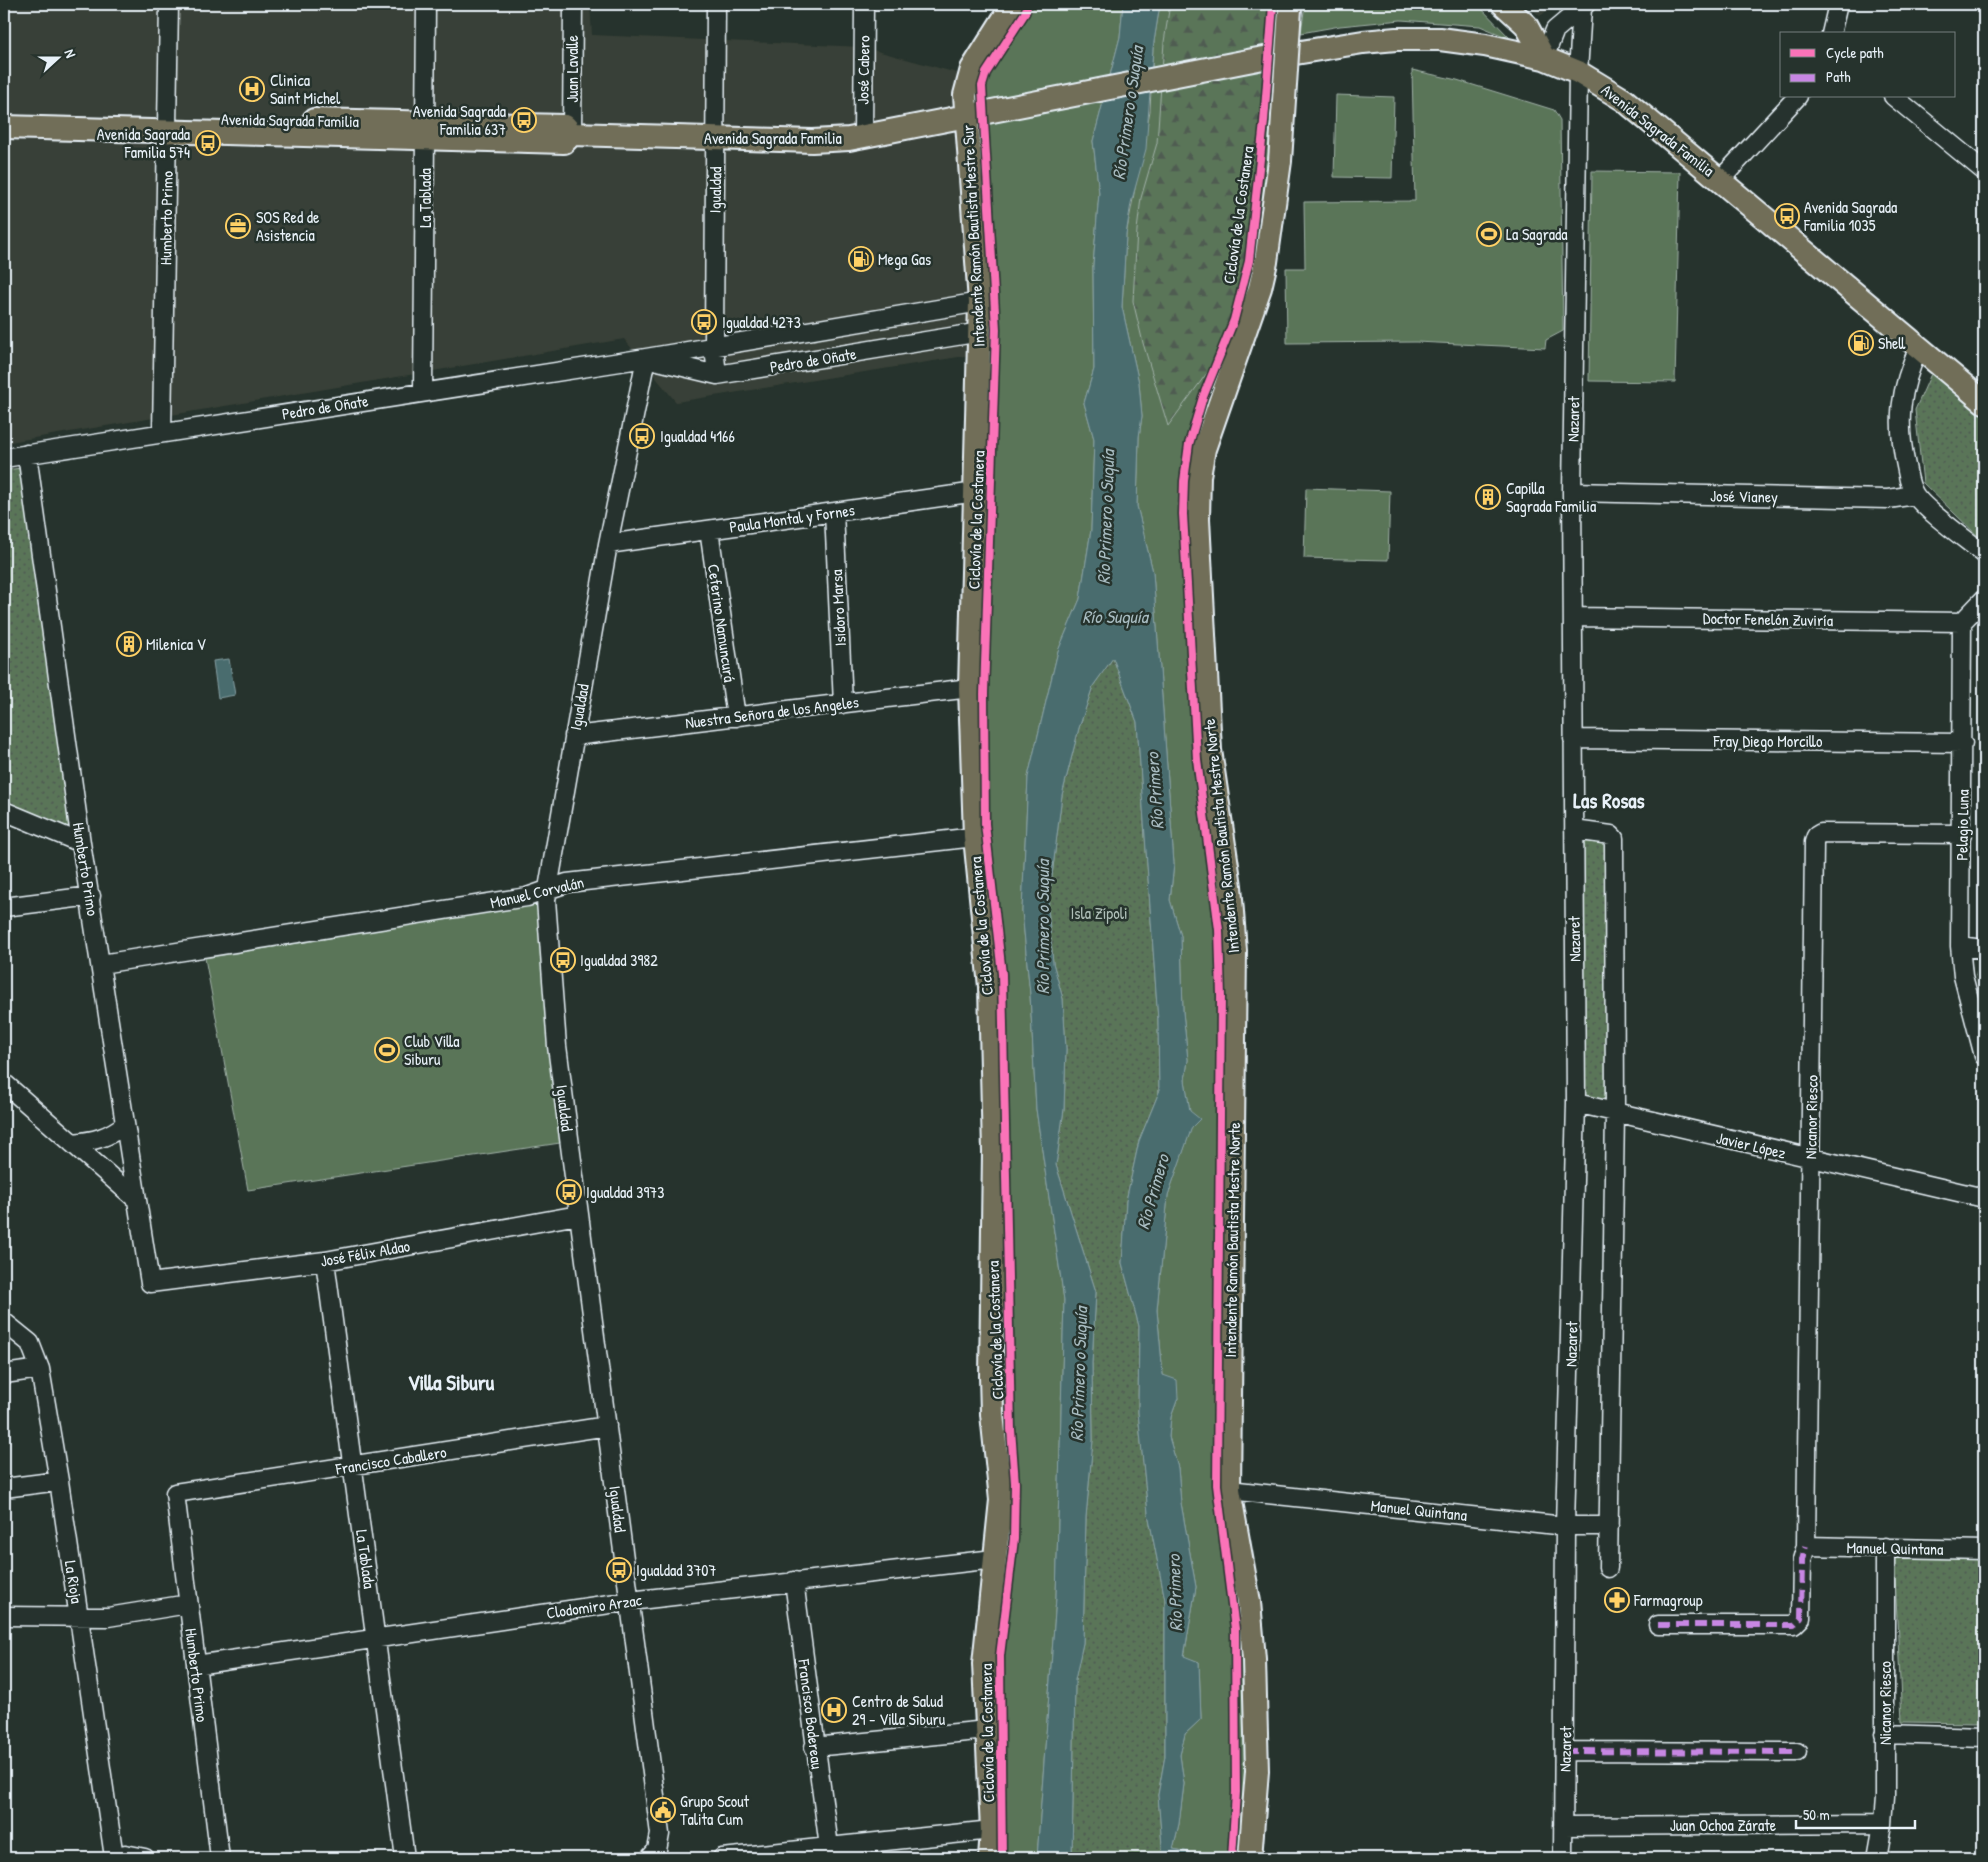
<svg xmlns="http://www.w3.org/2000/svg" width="1988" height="1862" viewBox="0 0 1988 1862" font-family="'Patrick Hand',sans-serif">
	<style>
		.built { fill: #394137 }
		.grass { fill: #5a7459; stroke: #a1b2a8 }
		.forest { fill: url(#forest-firs); stroke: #a1b2a8 }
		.park { fill: url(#park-dots); stroke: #a1b2a8 }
		.water { fill: #486c6e; stroke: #88a1a5 }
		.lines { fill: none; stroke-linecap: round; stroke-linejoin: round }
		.minor-casing { stroke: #e8f1f8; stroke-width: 21 }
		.major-casing { stroke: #e8f1f8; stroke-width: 26 }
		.minor { stroke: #26332d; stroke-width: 18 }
		.major { stroke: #716e59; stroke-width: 22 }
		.major-bridge-casing { stroke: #e8f1f8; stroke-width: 26; stroke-linecap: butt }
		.major-bridge { stroke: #716e59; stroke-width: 22 }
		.quiet { stroke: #c787e3; stroke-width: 6; stroke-dasharray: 12 6; stroke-linecap: butt }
		.cycleway-casing { stroke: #26332d; stroke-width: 11 }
		.cycleway { stroke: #fb73b8; stroke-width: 8 }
		.labels { text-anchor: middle; stroke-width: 5; stroke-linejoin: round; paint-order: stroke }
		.street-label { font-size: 16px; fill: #e8f1f8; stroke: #26332d }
		.poi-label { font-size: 16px; fill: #e8f1f8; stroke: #26332d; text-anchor: start }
		.park-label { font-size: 16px; fill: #afbfb8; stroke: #26332d }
		.water-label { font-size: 18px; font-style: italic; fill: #a8bcc1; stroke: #26332d }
		.district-label { font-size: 21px; font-weight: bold; fill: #e8f1f8; stroke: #26332d }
	</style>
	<defs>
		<pattern id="forest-firs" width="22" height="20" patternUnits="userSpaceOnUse" patternTransform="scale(1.25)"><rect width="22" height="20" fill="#5a7459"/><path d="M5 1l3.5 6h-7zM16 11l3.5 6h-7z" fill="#4f5c51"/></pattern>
		<pattern id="park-dots" width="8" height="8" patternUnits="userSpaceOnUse" patternTransform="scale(1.25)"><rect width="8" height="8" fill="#5a7459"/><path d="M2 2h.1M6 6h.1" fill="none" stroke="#4f5c51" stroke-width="1.8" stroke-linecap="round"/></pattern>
	</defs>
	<rect width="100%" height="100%" fill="#26332d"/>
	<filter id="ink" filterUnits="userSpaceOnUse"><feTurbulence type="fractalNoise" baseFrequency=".02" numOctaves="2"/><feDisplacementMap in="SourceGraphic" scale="10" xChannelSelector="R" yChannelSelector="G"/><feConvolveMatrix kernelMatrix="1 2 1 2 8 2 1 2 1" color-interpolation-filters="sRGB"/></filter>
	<g filter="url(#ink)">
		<!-- built -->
		<path class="built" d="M4 4H590L592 35 862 47 957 73 971 355 676 402 624 339 4 443Z
			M1526 4H1556L1540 16Z"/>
		<!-- grass -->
		<path class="grass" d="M1013 4H1123L1120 37 1093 141 1099 193 1093 266 1094 369 1084 403 1094 439 1091 530 1080 599 1058 651 1028 777 1022 911 1030 994 1036 1109 1064 1300 1056 1598 1037 1858H990L994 1559 982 907 972 69Z
			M1160 4H1290V9L1258 59 1280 161 1199 476 1230 886 1229 1470 1249 1602 1250 1858H1190L1189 1852 1173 1849 1179 1824 1184 1784 1180 1755 1185 1734 1201 1719 1199 1662 1184 1657 1196 1587 1181 1503 1178 1468 1169 1437 1171 1417 1178 1398 1163 1375 1157 1310 1168 1195 1192 1126 1185 1080 1188 1060 1183 1012 1181 936 1170 900 1174 864 1153 572 1137 506 1139 437 1142 416 1139 383 1122 307 1126 235 1150 111 1153 48Z
			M1305 4H1477L1511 39 1480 26 1401 20 1340 26 1301 33Z
			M1412 70 1457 80 1554 110 1560 120 1563 331 1546 340 1545 348 1416 342 1287 343 1286 268H1305L1304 202 1415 201Z
			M1336 95 1394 97 1392 178 1334 177Z
			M1592 171 1680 172 1675 382 1589 381Z
			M1306 488 1390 491 1388 560 1304 558Z
			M539 904 560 1143 248 1190 205 958Z"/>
		<!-- forest -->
		<path class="forest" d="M1170 4H1278L1275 17 1271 174 1251 293 1218 358 1168 426 1143 343 1133 301 1137 230 1141 198 1157 143 1164 42Z"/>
		<!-- park -->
		<path class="park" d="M1934 367 1984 410V542L1923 483 1915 410Z
			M22 468 70 834 4 803V470Z
			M1113 658 1137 722 1158 1020 1159 1092 1139 1141 1126 1201 1122 1263 1139 1326 1138 1412 1148 1513 1165 1600V1756L1158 1795 1163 1858H1072L1075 1679 1083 1643 1086 1517 1093 1440 1092 1363 1096 1292 1056 1165 1064 1109 1066 1049 1063 999 1053 963 1048 908 1062 795 1079 728 1093 686Z
			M1582 837H1601L1609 844 1606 1102 1584 1097Z
			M1984 964V1005L1976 974Z
			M1894 1556 1984 1558V1723L1902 1722Z"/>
		<!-- water -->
		<path class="water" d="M1123 4H1160L1153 48 1146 149 1131 203 1126 235 1122 307 1139 383 1142 416 1139 437 1137 506 1153 572 1174 864 1170 900 1181 936 1183 1012 1188 1060 1185 1080 1190 1111 1200 1119 1192 1127 1168 1195 1157 1310 1163 1375 1177 1380 1178 1398 1171 1417 1169 1437 1178 1468 1181 1503 1196 1587 1184 1656 1199 1662 1201 1719 1185 1734 1180 1755 1184 1784 1179 1824 1173 1849 1189 1852 1190 1858H1163L1158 1795 1165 1756V1600L1148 1513 1138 1412 1139 1326 1122 1263 1126 1201 1139 1141 1159 1092 1158 1020 1137 722 1113 658 1093 686 1079 728 1062 795 1048 908 1053 963 1063 999 1066 1049 1064 1109 1056 1165 1096 1292 1092 1363 1093 1440 1086 1517 1083 1643 1075 1680 1072 1858H1037L1056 1598 1064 1300 1036 1109 1030 994 1022 911 1028 777 1058 651 1080 599 1091 530 1094 439 1084 403 1094 369 1093 266 1099 193 1093 141 1120 37Z
			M229 659 235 695 218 698 213 661Z"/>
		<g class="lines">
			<defs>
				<path id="minor" d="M716 4 714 347 717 375
					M1831 34 1838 4
					M1544 58 1555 30 1586 4
					M1893 96 1984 171
					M572 134 573 4
					M863 136 864 4
					M1721 179 1798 96
					M1919 347C1900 389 1896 421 1906 466 1908 475 1909 486 1915 495 1926 511 1967 540 1984 554
					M646 358 608 544 546 900 557 1046 660 1834 657 1850 650 1858
					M654 360 717 375 981 332
					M423 391 426 4
					M162 432 169 4
					M27 454 81 843 150 1283 325 1261 578 1215
					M4 458 646 358 980 302
					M1572 492 1888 499 1915 495
					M834 512 843 704
					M709 530 736 717
					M608 544 976 492
					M1984 599 1962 622 1960 946 1963 976 1984 1056
					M1573 617 1962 622
					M574 736 970 688
					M1573 739 1963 743
					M4 811 81 843
					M1574 830 1611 835 1614 838 1615 1113 1608 1568
					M4 907 91 896
					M1960 946 1984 949
					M101 964 527 897 567 883 975 837
					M4 1083 137 1200
					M1576 1103 1984 1198
					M72 1143C94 1141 108 1138 125 1124
					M325 1261 405 1858
					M4 1322 30 1343 40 1369 59 1481 114 1857
					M4 1374 40 1369
					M4 1488 59 1481
					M1229 1490 1565 1526H1609
					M1806 1546 1984 1550
					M794 1581 829 1847
					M4 1616 108 1617 188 1604
					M1658 1625H1794L1801 1618 1802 1560 1806 1546 1814 842 1816 836 1821 833 1962 834
					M196 1665 630 1601 994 1559
					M1884 1734 1984 1737
					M814 1747 987 1730
					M1565 1751 1797 1752
					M1563 1826 1883 1824
					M112 1858 125 1854 145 1858
					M220 1858 175 1493 607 1426
					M722 1858 992 1830
					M1563 1858 1565 1526 1576 1103 1572 492 1578 72 1582 8
					M1877 1858 1883 1824 1885 1798V1547"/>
				<path id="major" d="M1503 4 1526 25 1544 58
					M314 120 565 126 572 134
					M4 127 564 142 572 134 812 141 849 139 1258 59 1363 42 1396 39H1440L1485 45 1544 58 1578 72 1624 100 1984 402
					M990 1858 992 1830 984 1664 1001 1500 992 1414 991 1376 994 1152 990 987 975 837 970 688 980 302 965 95 972 69 1013 4
					M1250 1858 1257 1771 1254 1659 1249 1602 1229 1490 1235 951 1230 886 1210 750 1198 519 1199 476 1204 449 1260 288 1266 262 1280 161"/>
			</defs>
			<!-- minor casing -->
			<use href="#minor" class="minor-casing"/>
			<!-- major casing -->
			<use href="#major" class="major-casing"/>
			<!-- minor -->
			<use href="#minor" class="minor"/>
			<!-- major -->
			<use href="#major" class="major"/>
			<defs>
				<path id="major-bridge" d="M1280 161 1290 9"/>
			</defs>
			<!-- major-bridge casing -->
			<use href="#major-bridge" class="major-bridge-casing"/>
			<!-- major-bridge -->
			<use href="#major-bridge" class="major-bridge"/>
			<!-- quiet -->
			<path class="quiet" d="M1658 1625H1794L1801 1618 1802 1560 1806 1546
				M1565 1751 1797 1752"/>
			<defs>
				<path id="cycleway" d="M1002 1858 1000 1656 1014 1539 1015 1483 1011 1429 1002 974 985 824 984 694 996 329 982 86 986 73 1025 13 1028 4
					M1232 1858 1236 1792 1235 1629 1217 1485 1221 996 1219 930 1197 759 1183 514 1184 481 1189 444 1203 397 1234 320 1249 261 1264 122 1273 4"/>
			</defs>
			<!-- cycleway casing -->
			<use href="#cycleway" class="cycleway-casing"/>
			<!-- cycleway -->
			<use href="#cycleway" class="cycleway"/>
		</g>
	</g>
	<!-- icons -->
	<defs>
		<symbol id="hospital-ring" viewBox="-11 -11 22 22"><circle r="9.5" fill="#26332d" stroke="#ffd166" stroke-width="1.5"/><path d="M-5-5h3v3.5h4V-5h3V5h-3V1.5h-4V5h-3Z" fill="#ffd166"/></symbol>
		<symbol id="bus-ring" viewBox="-11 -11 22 22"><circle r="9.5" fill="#26332d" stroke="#ffd166" stroke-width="1.5"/><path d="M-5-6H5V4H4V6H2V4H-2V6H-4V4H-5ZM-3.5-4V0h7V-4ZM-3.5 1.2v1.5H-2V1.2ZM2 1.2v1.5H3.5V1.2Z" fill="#ffd166"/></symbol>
		<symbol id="office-ring" viewBox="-11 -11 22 22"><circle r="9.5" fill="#26332d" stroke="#ffd166" stroke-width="1.5"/><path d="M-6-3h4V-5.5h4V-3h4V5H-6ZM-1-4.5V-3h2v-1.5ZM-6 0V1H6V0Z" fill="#ffd166"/></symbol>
		<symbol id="stadium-ring" viewBox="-11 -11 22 22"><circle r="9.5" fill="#26332d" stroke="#ffd166" stroke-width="1.5"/><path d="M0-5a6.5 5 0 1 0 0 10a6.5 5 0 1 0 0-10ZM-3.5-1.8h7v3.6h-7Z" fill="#ffd166"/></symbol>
		<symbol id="fuel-ring" viewBox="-11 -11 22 22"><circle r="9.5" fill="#26332d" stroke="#ffd166" stroke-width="1.5"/><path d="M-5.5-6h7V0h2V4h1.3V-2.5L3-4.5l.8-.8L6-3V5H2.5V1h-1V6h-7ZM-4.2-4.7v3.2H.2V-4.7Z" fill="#ffd166"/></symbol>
		<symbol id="building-ring" viewBox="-11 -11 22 22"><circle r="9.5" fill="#26332d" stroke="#ffd166" stroke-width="1.5"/><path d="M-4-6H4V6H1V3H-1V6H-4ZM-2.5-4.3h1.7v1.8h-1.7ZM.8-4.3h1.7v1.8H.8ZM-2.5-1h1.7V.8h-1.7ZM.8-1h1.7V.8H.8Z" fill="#ffd166"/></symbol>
		<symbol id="pharmacy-ring" viewBox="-11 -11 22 22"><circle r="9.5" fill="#26332d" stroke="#ffd166" stroke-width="1.5"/><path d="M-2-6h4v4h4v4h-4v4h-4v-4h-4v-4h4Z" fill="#ffd166"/></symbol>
		<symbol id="civic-ring" viewBox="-11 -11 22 22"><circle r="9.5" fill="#26332d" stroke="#ffd166" stroke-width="1.5"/><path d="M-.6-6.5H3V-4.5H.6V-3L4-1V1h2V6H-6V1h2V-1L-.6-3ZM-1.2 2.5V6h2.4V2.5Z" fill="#ffd166"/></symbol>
	</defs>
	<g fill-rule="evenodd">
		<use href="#hospital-ring" x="238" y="75" width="28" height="28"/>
		<use href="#bus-ring" x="510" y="106" width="28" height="28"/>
		<use href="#bus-ring" x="194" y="129" width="28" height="28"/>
		<use href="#bus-ring" x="1773" y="202" width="28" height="28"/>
		<use href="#office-ring" x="224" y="212" width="28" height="28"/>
		<use href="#stadium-ring" x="1475" y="220" width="28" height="28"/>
		<use href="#fuel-ring" x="847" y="245" width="28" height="28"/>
		<use href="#bus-ring" x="690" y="308" width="28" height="28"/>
		<use href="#fuel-ring" x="1847" y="329" width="28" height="28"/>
		<use href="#bus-ring" x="628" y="422" width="28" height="28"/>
		<use href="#building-ring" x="1474" y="483" width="28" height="28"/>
		<use href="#building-ring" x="115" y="630" width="28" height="28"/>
		<use href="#bus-ring" x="549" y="946" width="28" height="28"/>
		<use href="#stadium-ring" x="373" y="1036" width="28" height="28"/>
		<use href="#bus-ring" x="555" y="1178" width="28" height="28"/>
		<use href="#bus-ring" x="605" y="1556" width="28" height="28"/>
		<use href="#pharmacy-ring" x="1603" y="1586" width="28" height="28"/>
		<use href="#hospital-ring" x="820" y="1696" width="28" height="28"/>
		<use href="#civic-ring" x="649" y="1796" width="28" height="28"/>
	</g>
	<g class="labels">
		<!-- street labels -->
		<g class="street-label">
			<text transform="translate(572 69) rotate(-90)" y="6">Juan Lavalle</text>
			<text transform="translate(863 70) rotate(-89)" y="6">José Cabero</text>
			<text transform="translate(290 120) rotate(1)" y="6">Avenida Sagrada Familia</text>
			<text transform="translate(1658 130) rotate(38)" y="6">Avenida Sagrada Familia</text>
			<text x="773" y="144">Avenida Sagrada Familia</text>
			<text transform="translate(715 190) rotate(-89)" y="6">Igualdad</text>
			<text transform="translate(425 198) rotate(-90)" y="6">La Tablada</text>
			<text transform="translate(1238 215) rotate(-82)" y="6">Ciclovía de la Costanera</text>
			<text transform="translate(166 218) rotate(-89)" y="6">Humberto Primo</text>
			<text transform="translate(973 236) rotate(-93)" y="6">Intendente Ramón Bautista Mestre Sur</text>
			<text transform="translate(813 360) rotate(-9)" y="6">Pedro de Oñate</text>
			<text transform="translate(325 407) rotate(-9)" y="6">Pedro de Oñate</text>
			<text transform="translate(1573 419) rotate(-89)" y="6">Nazaret</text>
			<text transform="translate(1744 496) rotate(1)" y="6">José Vianey</text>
			<text transform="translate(792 518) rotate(-8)" y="6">Paula Montal y Fornes</text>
			<text transform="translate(976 520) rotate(-88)" y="6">Ciclovía de la Costanera</text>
			<text transform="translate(838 608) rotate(-93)" y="6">Isidoro Marsa</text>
			<text transform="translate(1768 619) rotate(1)" y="6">Doctor Fenelón Zuviría</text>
			<text transform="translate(722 623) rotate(82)" y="6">Ceferino Namuncurá</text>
			<text transform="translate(579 707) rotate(-80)" y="6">Igualdad</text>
			<text transform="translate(772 712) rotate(-7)" y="6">Nuestra Señora de los Angeles</text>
			<text x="1768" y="747">Fray Diego Morcillo</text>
			<text transform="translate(1962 825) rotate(-89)" y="6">Pelagio Luna</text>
			<text transform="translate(1221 836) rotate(-96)" y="6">Intendente Ramón Bautista Mestre Norte</text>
			<text transform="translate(86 869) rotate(81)" y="6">Humberto Primo</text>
			<text transform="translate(537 892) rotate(-13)" y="6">Manuel Corvalán</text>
			<text transform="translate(981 926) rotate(-95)" y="6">Ciclovía de la Costanera</text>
			<text transform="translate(1574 939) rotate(-91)" y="6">Nazaret</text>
			<text transform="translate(565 1108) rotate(83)" y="6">Igualdad</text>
			<text transform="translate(1811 1117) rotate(-89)" y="6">Nicanor Riesco</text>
			<text transform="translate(1751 1145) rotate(13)" y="6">Javier López</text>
			<text transform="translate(1232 1240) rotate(-89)" y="6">Intendente Ramón Bautista Mestre Norte</text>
			<text transform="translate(365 1253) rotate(-10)" y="6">José Félix Aldao</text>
			<text transform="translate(995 1330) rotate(-92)" y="6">Ciclovía de la Costanera</text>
			<text transform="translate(1571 1344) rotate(-89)" y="6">Nazaret</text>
			<text transform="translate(391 1460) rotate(-9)" y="6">Francisco Caballero</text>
			<text transform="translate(618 1509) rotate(83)" y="6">Igualdad</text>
			<text transform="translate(1419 1510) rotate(6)" y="6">Manuel Quintana</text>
			<text transform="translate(1895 1548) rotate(1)" y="6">Manuel Quintana</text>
			<text transform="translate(366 1559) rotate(82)" y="6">La Tablada</text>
			<text transform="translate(74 1582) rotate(81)" y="6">La Rioja</text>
			<text transform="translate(594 1606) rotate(-8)" y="6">Clodomiro Arzac</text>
			<text transform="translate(197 1675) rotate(83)" y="6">Humberto Primo</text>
			<text transform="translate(1885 1703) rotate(-90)" y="6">Nicanor Riesco</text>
			<text transform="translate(811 1714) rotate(83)" y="6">Francisco Bodereau</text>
			<text transform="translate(987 1733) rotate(-91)" y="6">Ciclovía de la Costanera</text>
			<text transform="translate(1565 1749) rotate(-89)" y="6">Nazaret</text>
			<text x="1723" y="1831">Juan Ochoa Zárate</text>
		</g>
		<!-- poi labels -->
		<g class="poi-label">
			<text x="270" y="86">Clinica<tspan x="270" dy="18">Saint Michel</tspan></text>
			<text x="506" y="117" text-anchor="end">Avenida Sagrada<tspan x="506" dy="18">Familia 637</tspan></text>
			<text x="190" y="140" text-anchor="end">Avenida Sagrada<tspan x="190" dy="18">Familia 574</tspan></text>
			<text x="1804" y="213">Avenida Sagrada<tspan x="1804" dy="18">Familia 1035</tspan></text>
			<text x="256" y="223">SOS Red de<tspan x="256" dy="18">Asistencia</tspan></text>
			<text x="1506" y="240">La Sagrada</text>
			<text x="878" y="265">Mega Gas</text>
			<text x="722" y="328">Igualdad 4273</text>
			<text x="1878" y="349">Shell</text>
			<text x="660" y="442">Igualdad 4166</text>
			<text x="1506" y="494">Capilla<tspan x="1506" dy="18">Sagrada Familia</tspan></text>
			<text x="146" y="650">Milenica V</text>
			<text x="580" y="966">Igualdad 3982</text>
			<text x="404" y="1047">Club Villa<tspan x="404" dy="18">Siburu</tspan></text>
			<text x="586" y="1198">Igualdad 3973</text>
			<text x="636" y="1576">Igualdad 3707</text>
			<text x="1634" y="1606">Farmagroup</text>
			<text x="852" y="1707">Centro de Salud<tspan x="852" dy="18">29 - Villa Siburu</tspan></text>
			<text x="680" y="1807">Grupo Scout<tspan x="680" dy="18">Talita Cum</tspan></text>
		</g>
		<!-- park labels -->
		<g class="park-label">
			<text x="1099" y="919">Isla Zípoli</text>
		</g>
		<!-- water labels -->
		<g class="water-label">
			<text transform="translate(1128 113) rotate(-82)" y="6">Río Primero o Suquía</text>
			<text transform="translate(1106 517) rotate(-88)" y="6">Río Primero o Suquía</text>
			<text x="1115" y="623">Río Suquía</text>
			<text transform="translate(1155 791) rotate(-94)" y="6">Río Primero</text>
			<text transform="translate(1043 927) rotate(-90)" y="6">Río Primero o Suquía</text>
			<text transform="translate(1153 1192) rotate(-74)" y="6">Río Primero</text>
			<text transform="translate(1079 1374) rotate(-88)" y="6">Río Primero o Suquía</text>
			<text transform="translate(1175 1593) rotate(-92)" y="6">Río Primero</text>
		</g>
		<!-- district labels -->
		<g class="district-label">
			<text x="1609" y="808">Las Rosas</text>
			<text x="451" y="1390">Villa Siburu</text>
		</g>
	</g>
	<!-- margin -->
	<rect width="1988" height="1862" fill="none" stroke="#26332d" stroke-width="20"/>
	<rect x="10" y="10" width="1968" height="1842" fill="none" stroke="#e8f1f8" stroke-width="2" filter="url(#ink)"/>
	<!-- legend -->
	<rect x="1780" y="32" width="175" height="65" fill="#26332d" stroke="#747f7e"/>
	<rect x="1790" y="49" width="25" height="8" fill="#fb73b8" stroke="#747f7e"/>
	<text x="1826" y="58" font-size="15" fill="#e8f1f8">Cycle path</text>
	<rect x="1790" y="74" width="25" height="8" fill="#c787e3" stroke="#747f7e"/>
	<text x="1826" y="82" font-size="15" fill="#e8f1f8">Path</text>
	<!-- north arrow -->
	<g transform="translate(58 58) rotate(69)" stroke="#26332d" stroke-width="4" paint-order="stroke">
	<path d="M0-4L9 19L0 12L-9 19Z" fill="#e8f1f8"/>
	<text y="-8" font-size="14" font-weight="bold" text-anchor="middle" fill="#e8f1f8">N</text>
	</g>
	<!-- scale -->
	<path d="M1796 1820v8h119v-8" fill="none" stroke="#e8f1f8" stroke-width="2.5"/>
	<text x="1803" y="1820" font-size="15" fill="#e8f1f8" stroke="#26332d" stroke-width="4" paint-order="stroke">50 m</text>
</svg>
